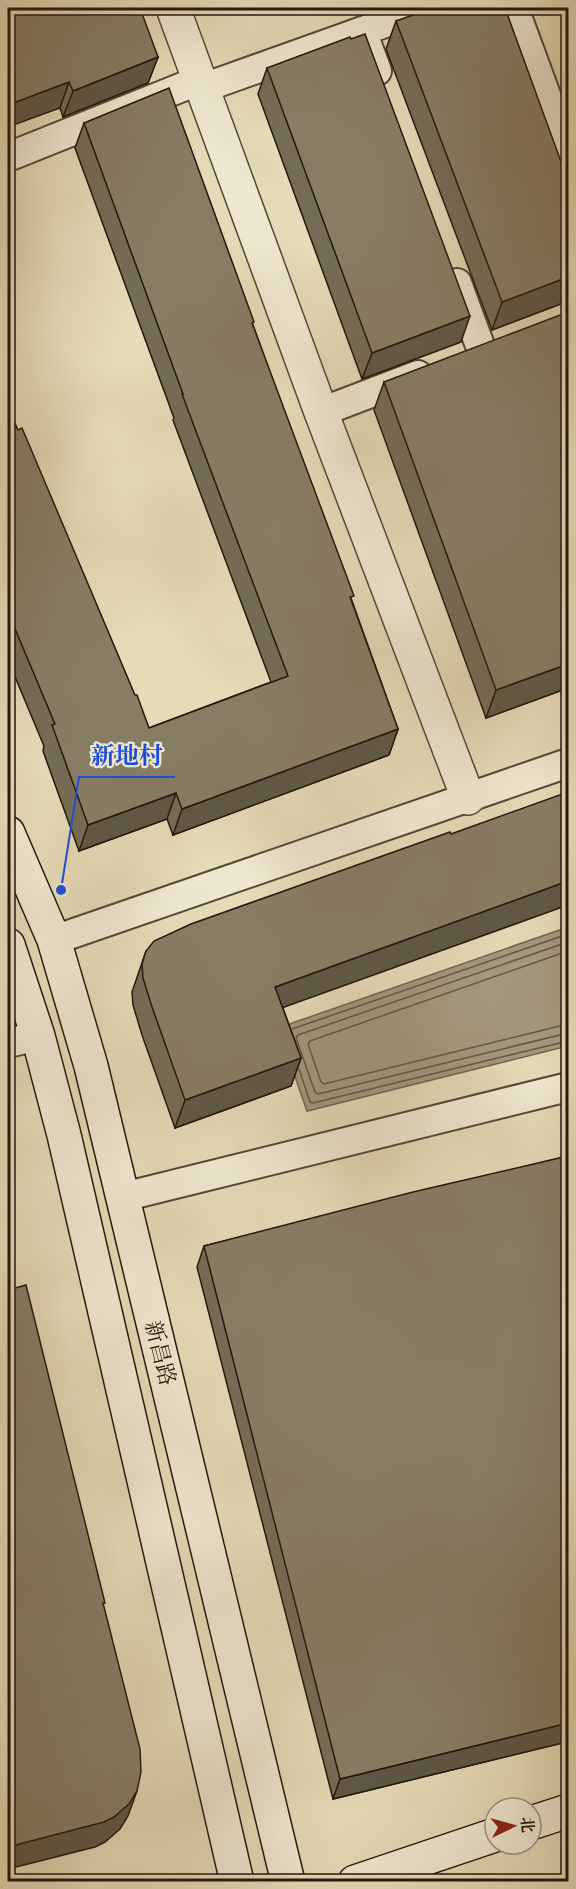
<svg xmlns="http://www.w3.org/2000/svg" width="576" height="1889" viewBox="0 0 576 1889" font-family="'EB Garamond','Noto Serif SC',serif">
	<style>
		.water { fill: #a3987d; stroke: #6f6450; stroke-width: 1.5 }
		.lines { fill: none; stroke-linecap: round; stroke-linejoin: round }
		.shore { stroke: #625845; stroke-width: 1.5 }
		.lane-casing { stroke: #534838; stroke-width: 32 }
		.street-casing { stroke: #534838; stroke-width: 36 }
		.secondary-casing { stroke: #22170d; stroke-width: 36 }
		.lane { stroke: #eee8d0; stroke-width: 28 }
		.street { stroke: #eee8d0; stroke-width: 33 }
		.secondary { stroke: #eee8d0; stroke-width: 33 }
		.wall { fill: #746c57; stroke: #22170d; stroke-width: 1.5 }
		.shaded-wall { fill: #5e5847; stroke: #22170d; stroke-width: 1.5 }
		.building { fill: #877d65; stroke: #22170d; stroke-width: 1.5 }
		.labels { text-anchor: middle; stroke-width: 4.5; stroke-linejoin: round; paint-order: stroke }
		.street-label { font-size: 22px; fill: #22170d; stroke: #eee8d0 }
		.leader { fill: none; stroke: #1d4ed8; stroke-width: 2 }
		.callout-dot { fill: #1d4ed8; stroke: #eee8d0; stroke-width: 2 }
		.callout-label { font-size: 24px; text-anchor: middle; font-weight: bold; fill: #1d4ed8; stroke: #eee8d0; stroke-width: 4.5; stroke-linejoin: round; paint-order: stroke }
	</style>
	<rect width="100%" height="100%" fill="#e5dbb7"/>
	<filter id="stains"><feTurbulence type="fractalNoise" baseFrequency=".00333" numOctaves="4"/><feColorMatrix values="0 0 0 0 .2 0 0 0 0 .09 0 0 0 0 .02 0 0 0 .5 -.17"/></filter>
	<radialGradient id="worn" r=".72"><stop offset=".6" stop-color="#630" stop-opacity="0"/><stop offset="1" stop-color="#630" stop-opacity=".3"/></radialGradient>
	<!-- water -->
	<path class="water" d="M568 927V1046L307 1111 278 1028Z"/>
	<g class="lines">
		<!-- shore -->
		<path class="shore" d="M568 942 298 1035 296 1038 315 1092 318 1094 568 1033
			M568 951 310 1041 308 1044 321 1082 324 1084 568 1024
			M292 1029 568 934
			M299 1069 310 1102 313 1103 568 1041"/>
		<defs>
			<path id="lane" d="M514 8 568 155
				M362 31 377 71
				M203 88 427 8
				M8 157 200 80
				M457 283 482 351
				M321 412 418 375
				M54 940 568 763
				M8 1043 38 1036
				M123 1197 568 1087"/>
			<path id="street" d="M173 8 321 412 468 798"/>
			<path id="secondary" d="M8 833 54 940 91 1066 288 1882
				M8 945 38 1036 64 1135 237 1882
				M531 1823 568 1811
				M355 1882 495 1835"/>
		</defs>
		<!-- lane casing -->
		<use href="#lane" class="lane-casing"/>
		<!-- street casing -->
		<use href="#street" class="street-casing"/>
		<!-- secondary casing -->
		<use href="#secondary" class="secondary-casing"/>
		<!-- lane -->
		<use href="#lane" class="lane"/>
		<!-- street -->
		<use href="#street" class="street"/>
		<!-- secondary -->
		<use href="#secondary" class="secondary"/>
	</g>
	<!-- wall -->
	<path class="wall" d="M8 8 158 57 148 83 63 117 60 108Z
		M396 21 563 303 492 330 386 49Z
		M267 68 461 342 362 379 258 94Z
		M84 123 253 325 398 729 389 755 173 835 167 819 79 851 43 751 44 746 8 660V408L149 728 271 682 173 420 174 418 75 148Z
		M384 382 568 688 486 718 374 410Z
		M146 951 283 1008 301 1058 291 1086 175 1128 142 1035 133 1005 132 992Z
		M568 1156V1736L566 1742 333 1799 197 1267 204 1246Z"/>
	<!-- shaded-wall -->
	<path class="shaded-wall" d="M158 57 148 83 63 117 73 91Z
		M69 82 60 108 8 127V105Z
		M568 277V303H563L492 330 502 302Z
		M470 316 461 342 362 379 372 353Z
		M568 664V688L486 718 496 690Z
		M398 729 389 755 173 835 182 809Z
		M176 793 167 819 79 851 88 825Z
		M568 881V905L265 1014 275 987Z
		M301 1058 291 1086 175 1128 185 1100Z
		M568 1683V1702L565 1684Z
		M568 1723V1736L566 1742 333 1799 340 1779Z
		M137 1791 128 1816 120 1829 105 1842 95 1847 8 1869V1847Z"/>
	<!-- building -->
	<path class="building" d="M8 8H140L158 57 73 91 69 82 8 105Z
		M433 8H505L568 181V277L502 302 396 21Z
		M365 34 470 316 372 353 267 68 350 37 351 39Z
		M169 88 254 322 252 323 354 596 350 597 398 729 182 809 176 793 88 825 52 725 55 724 8 612V408L18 430 22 428 135 695H137L149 728 288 676 182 394H183L84 123Z
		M568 312V664L496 690 384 382Z
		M568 792V881L275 987 301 1058 185 1100 152 1007 143 978 142 964 146 951 154 941 191 924 450 832 451 834Z
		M568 1156V1683L565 1684 568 1700V1723L340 1779 204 1246 413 1192Z
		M26 1285 105 1603H103L140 1749 141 1772 137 1791 129 1804 114 1817 104 1822 8 1847V1290Z"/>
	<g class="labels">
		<!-- street labels -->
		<g class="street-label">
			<text transform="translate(161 1353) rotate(76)" y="8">新昌路</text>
		</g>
	</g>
	<!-- callouts -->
	<path class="leader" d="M61 890L79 777H175"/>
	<circle class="callout-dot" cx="61" cy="890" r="6"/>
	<g class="callout-label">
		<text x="127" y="764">新地村</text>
	</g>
	<!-- margin -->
	<rect width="576" height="1889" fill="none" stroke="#e5dbb7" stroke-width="30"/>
	<rect x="9" y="9" width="558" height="1871" fill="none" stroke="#22170d" stroke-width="3"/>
	<rect x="15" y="15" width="546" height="1859" fill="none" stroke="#22170d" stroke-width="1.5"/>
	<!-- north arrow -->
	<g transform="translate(513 1826) rotate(85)"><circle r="28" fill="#eee8d0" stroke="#9c9482" stroke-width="1.5"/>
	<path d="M0-4.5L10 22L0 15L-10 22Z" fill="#8f2418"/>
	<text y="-9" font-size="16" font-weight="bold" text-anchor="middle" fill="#22170d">北</text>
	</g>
	<rect width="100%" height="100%" filter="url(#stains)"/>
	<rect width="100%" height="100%" fill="url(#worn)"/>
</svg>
